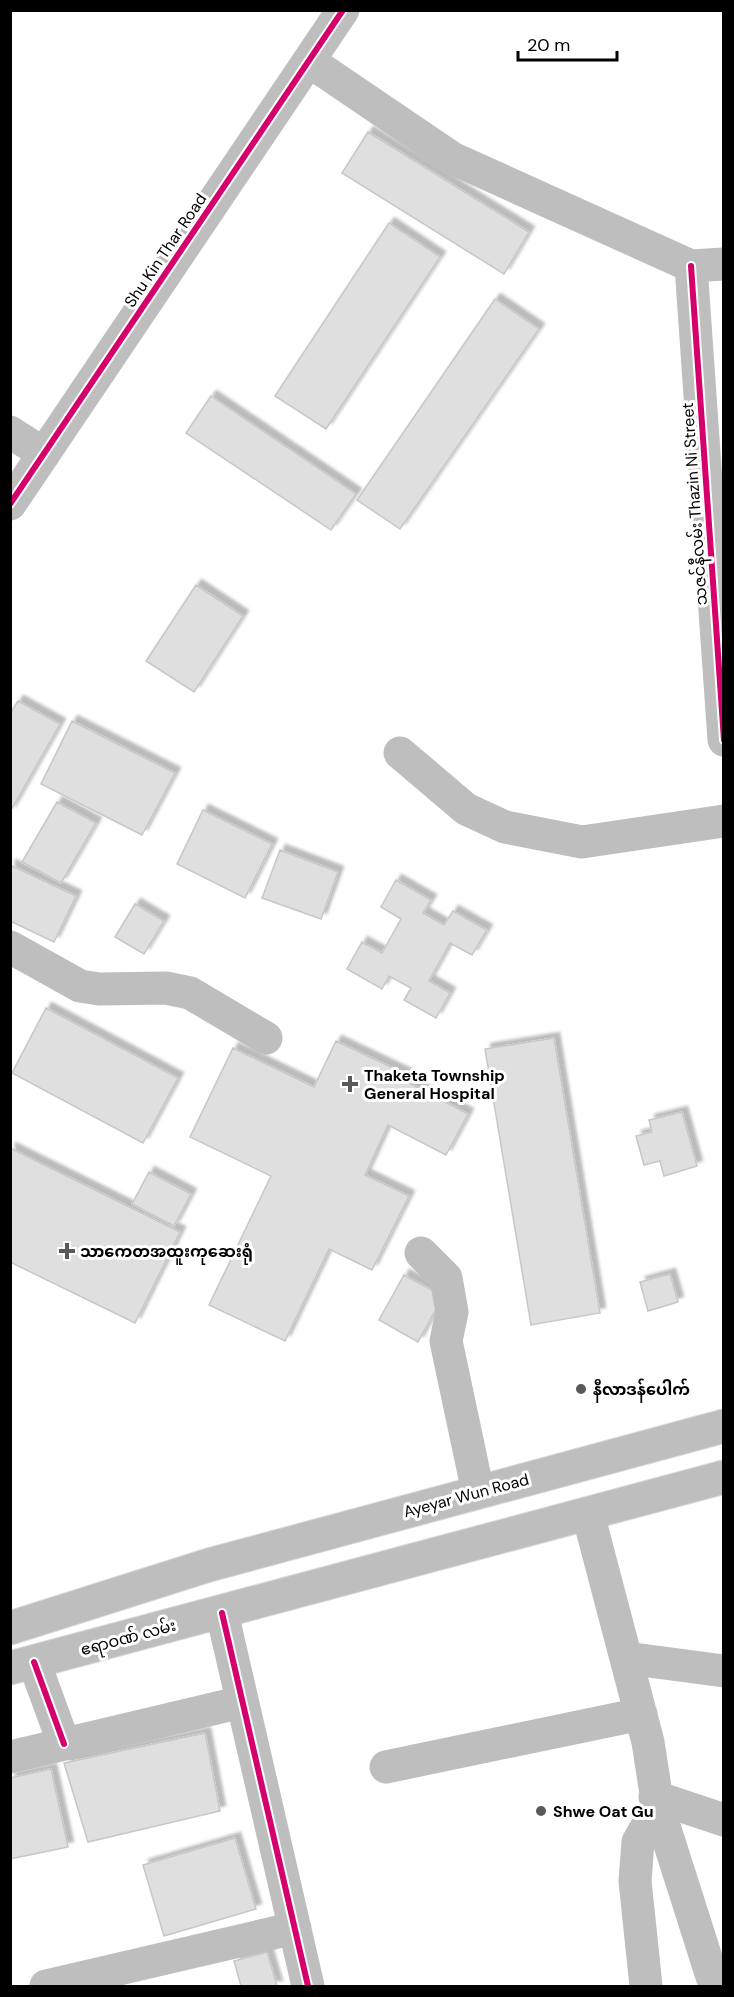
<svg xmlns="http://www.w3.org/2000/svg" width="734" height="1997" viewBox="0 0 734 1997" font-family="'DM Sans','Noto Sans Myanmar',sans-serif">
	<style>
		.building { fill: #dfdfdf; stroke: #c7c7c7; stroke-width: 1.5; filter: url(#shadow) }
		.lines { fill: none; stroke-linecap: round; stroke-linejoin: round }
		.major-casing { stroke: #dbdbdb; stroke-width: 35 }
		.minor { stroke: #bebebe; stroke-width: 33 }
		.major { stroke: #bebebe; stroke-width: 33 }
		.cycleway-casing { stroke: #fff; stroke-width: 10 }
		.cycleway { stroke: #d6006c; stroke-width: 6 }
		.poi-dot { fill: #595959; stroke: #fff; stroke-width: 2 }
		.labels { text-anchor: middle; stroke-width: 6; stroke-linejoin: round; paint-order: stroke }
		.street-label { font-size: 16px; fill: #000; stroke: #fff }
		.poi-label { font-size: 16px; font-weight: bold; fill: #000; stroke: #fff; text-anchor: start }
	</style>
	<defs>
		<filter id="shadow"><feDropShadow dx="5.5" dy="-5.5" stdDeviation="1.5" flood-color="#0004"/></filter>
	</defs>
	<rect width="100%" height="100%" fill="#fff"/>
	<!-- building -->
	<path class="building" d="M368 132 529 232 504 274 342 173Z
		M389 223 440 257 326 429 275 396Z
		M495 299 539 329 400 529 357 500Z
		M211 396 356 494 331 530 186 433Z
		M196 585 243 616 194 692 146 661Z
		M18 701 60 724 10 812V714Z
		M72 721 175 773 142 835 41 784Z
		M57 802 96 823 61 883 22 862Z
		M203 810 272 844 245 898 177 864Z
		M280 850 338 872 321 919 262 898Z
		M10 865 76 896 54 942 10 921Z
		M396 880 431 900 423 913 444 925 453 911 487 930 472 955 450 943 429 981 450 993 436 1018 404 1000 411 988 389 976 382 989 347 969 362 942 382 953 401 919 381 907Z
		M135 904 164 921 144 954 115 937Z
		M46 1008 178 1078 143 1143 12 1073Z
		M554 1038 600 1313 531 1325 485 1049Z
		M336 1041 412 1077 409 1083 468 1114 446 1155 388 1125 365 1175 409 1196 372 1270 329 1249 285 1341 209 1305 271 1176 190 1137 233 1048 314 1087Z
		M682 1112 697 1166 664 1176 660 1161 644 1165 636 1136 652 1132 649 1120Z
		M10 1148 180 1232 135 1323 10 1262Z
		M149 1172 191 1194 174 1226 132 1204Z
		M670 1274 678 1302 648 1311 640 1282Z
		M404 1275 443 1296 418 1342 379 1320Z
		M205 1733 220 1811 88 1842 64 1763Z
		M51 1769 68 1847 10 1859V1778Z
		M235 1838 256 1909 164 1936 143 1865Z
		M267 1952 277 1986H241L234 1961Z"/>
	<g class="lines">
		<defs>
			<path id="major" d="M10 1628 209 1565 724 1426
				M10 1668 724 1477"/>
		</defs>
		<!-- major casing -->
		<use href="#major" class="major-casing"/>
		<!-- minor -->
		<path class="minor" d="M309 61 452 158 691 266 724 264
			M691 266 724 740
			M10 432 44 454
			M10 504 343 10
			M400 753 466 809 505 827 582 842 724 821
			M10 947 80 986 99 989 166 988 190 993 266 1038
			M421 1253 446 1278 452 1312 446 1341 478 1492
			M588 1514 648 1742 658 1807 638 1842 635 1881 646 1986
			M222 1613 308 1986
			M626 1658 724 1671
			M34 1662 64 1744
			M10 1757 242 1702
			M386 1767 641 1714
			M655 1797 724 1820
			M658 1807 715 1986
			M46 1986 295 1928"/>
		<!-- major -->
		<use href="#major" class="major"/>
		<defs>
			<path id="cycleway" d="M691 266 724 740
				M10 504 343 10
				M222 1613 308 1986
				M34 1662 64 1744"/>
		</defs>
		<!-- cycleway casing -->
		<use href="#cycleway" class="cycleway-casing"/>
		<!-- cycleway -->
		<use href="#cycleway" class="cycleway"/>
	</g>
	<!-- markers -->
	<g class="poi-dot">
		<path d="M347 1075h6v6h6v6h-6v6h-6v-6h-6v-6h6z"/>
		<path d="M64 1242h6v6h6v6h-6v6h-6v-6h-6v-6h6z"/>
		<circle cx="581" cy="1389" r="6"/>
		<circle cx="541" cy="1811" r="6"/>
	</g>
	<g class="labels">
		<!-- street labels -->
		<g class="street-label">
			<text transform="translate(165 250) rotate(-56)" y="6">Shu Kin Thar Road</text>
			<text transform="translate(694 504) rotate(-94)" y="6">သဇင်နီလမ်း Thazin Ni Street</text>
			<text transform="translate(466 1495) rotate(-15)" y="6">Ayeyar Wun Road</text>
			<text transform="translate(128 1637) rotate(-15)" y="6">ဧရာဝဏ် လမ်း</text>
		</g>
		<!-- poi labels -->
		<g class="poi-label">
			<text x="364" y="1081">Thaketa Township<tspan x="364" dy="18">General Hospital</tspan></text>
			<text x="80" y="1257">သာကေတအထူးကုဆေးရုံ</text>
			<text x="593" y="1395">နီလာဒန်ပေါက်</text>
			<text x="553" y="1817">Shwe Oat Gu</text>
		</g>
	</g>
	<!-- border -->
	<rect width="734" height="1997" fill="none" stroke="#000000" stroke-width="24"/>
	<!-- scale -->
	<path d="M518 51v9h99v-9" fill="none" stroke="#000000" stroke-width="3"/>
	<text x="527" y="51" font-size="18" fill="#000000" stroke="#ffffff" stroke-width="4.5" paint-order="stroke">20 m</text>
</svg>
